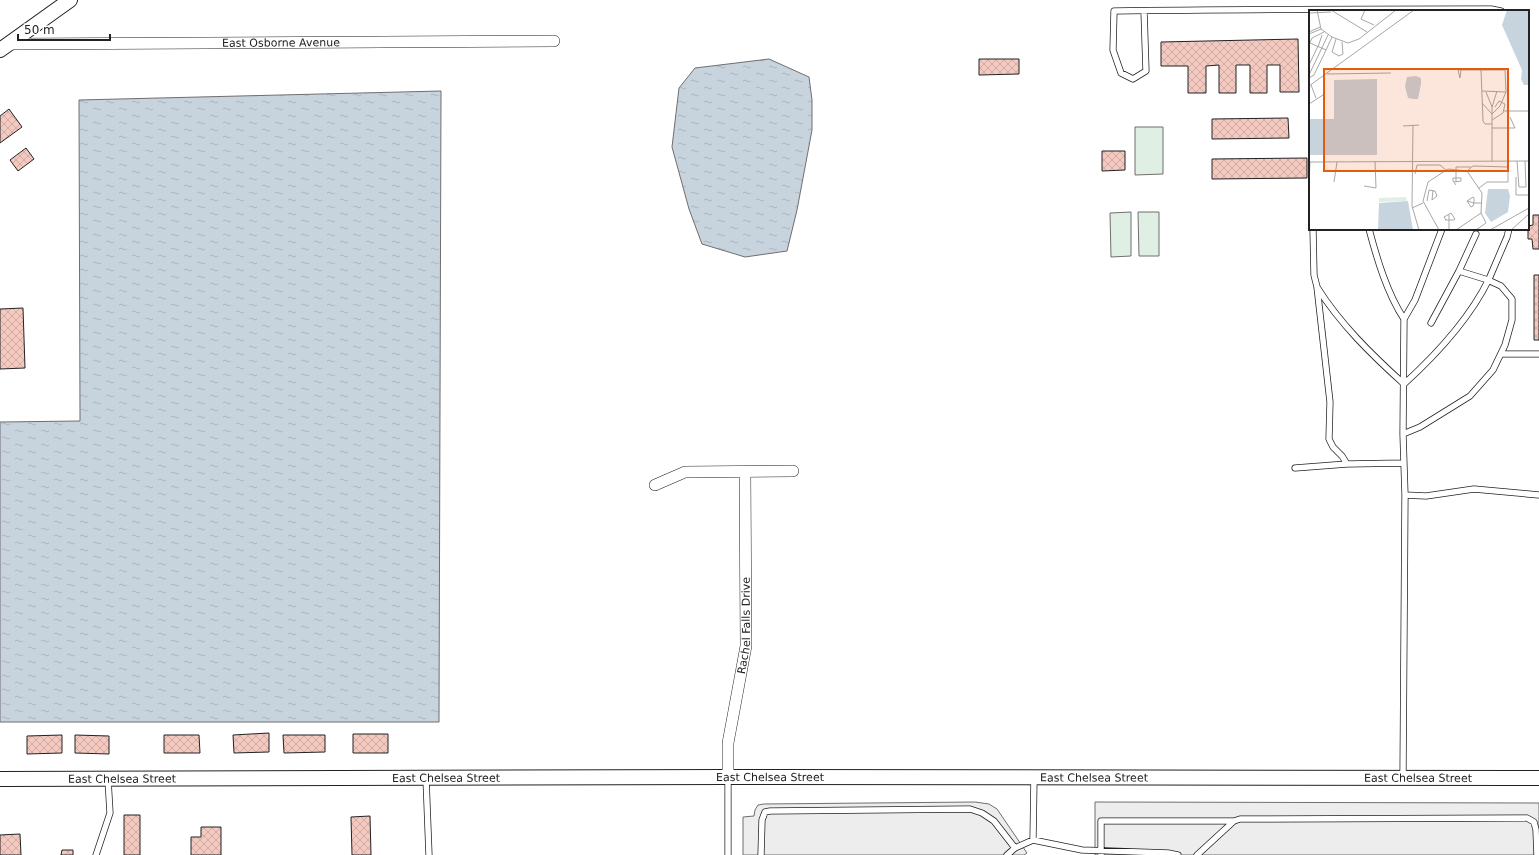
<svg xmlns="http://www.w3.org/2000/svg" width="1539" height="855" viewBox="0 0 1539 855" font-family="'DejaVu Sans',sans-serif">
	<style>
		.park { fill: #e0efe3; stroke: #6f6f6f }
		.parking { fill: #ededed; stroke: #6f6f6f }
		.water { fill: url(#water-ripples); stroke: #6f6f6f }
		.building { fill: url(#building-cross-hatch); stroke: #222 }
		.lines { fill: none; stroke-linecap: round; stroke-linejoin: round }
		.service-casing { stroke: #222; stroke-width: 7 }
		.minor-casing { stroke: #222; stroke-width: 12 }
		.tertiary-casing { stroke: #222; stroke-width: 16 }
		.service { stroke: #fff; stroke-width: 5.5 }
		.minor { stroke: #fff; stroke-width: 11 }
		.tertiary { stroke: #fff; stroke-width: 14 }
		.labels { text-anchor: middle; stroke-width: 3; stroke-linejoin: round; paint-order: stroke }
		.street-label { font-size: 11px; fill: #222; stroke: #fff }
		.inset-road { fill: none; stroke: #a7a7a7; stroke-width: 1 }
		.view { fill: #e8590c; fill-opacity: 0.15; stroke: #e8590c; stroke-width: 2 }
		.inset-edge { fill: none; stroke: #222; stroke-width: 2 }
	</style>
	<defs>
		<pattern id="water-ripples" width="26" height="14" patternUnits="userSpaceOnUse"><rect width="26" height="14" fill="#c7d3dd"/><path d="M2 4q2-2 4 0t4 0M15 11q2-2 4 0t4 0" fill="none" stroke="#abb5bd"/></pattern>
		<pattern id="building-cross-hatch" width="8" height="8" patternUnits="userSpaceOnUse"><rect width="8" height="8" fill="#f3c9c0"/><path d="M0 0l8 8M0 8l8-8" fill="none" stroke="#d0aca5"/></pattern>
	</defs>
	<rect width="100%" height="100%" fill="#fff"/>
	<!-- park -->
	<path class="park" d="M1135 127H1163V174L1135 175Z
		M1131 212V256L1111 257 1110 213Z
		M1138 212H1159V256H1139Z"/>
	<!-- parking -->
	<path class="parking" d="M975 802 989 804 997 809 1027 853 1024 855H743V817L754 816 755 810 758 805 764 804Z
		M1095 802 1539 803V855H1095Z"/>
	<!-- water -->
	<path class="water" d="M769 59 809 77 812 100V130L797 210 787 251 745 257 702 244 689 209 672 147 679 88 695 68Z
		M441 91 439 722H0V422L80 421 79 100Z"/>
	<!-- building -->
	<path class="building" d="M1298 39 1299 92H1280V65H1267V93H1250V65H1236V93H1219V65L1206 66V93H1188V66H1161V42Z
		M979 59H1019V74L979 75Z
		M9 109 22 127 0 143V116Z
		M1288 118 1289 138 1212 139V119Z
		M26 148 34 159 18 171 10 160Z
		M1102 151H1125V170L1102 171Z
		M1307 158V178L1212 179V159Z
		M1533 215H1539V249H1533L1532 239H1528V226L1533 225Z
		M1534 275H1539V340H1534Z
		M23 308 25 368 0 369V309Z
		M269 733V752L234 753 233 735Z
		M353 734H388V753H353Z
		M62 735V753L27 754V736Z
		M75 735 109 736V754L75 753Z
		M164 735H199L200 753H164Z
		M283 735H325V752L284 753Z
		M124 815H140V855H124Z
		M370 816 371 855H352L351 817Z
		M201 827H221V855H191V837H201Z
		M20 834 21 855H0V835Z
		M62 850H73V855H61Z"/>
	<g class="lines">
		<defs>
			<path id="service" d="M1144 11 1146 71 1133 79 1121 73 1113 50 1114 11C1240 9 1365 9 1491 9L1501 11
				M1313 229 1314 275 1317 287 1330 402 1329 439 1333 447 1342 456 1347 464 1404 463
				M1369 229C1377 259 1387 293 1404 319L1415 300 1442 229
				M1459 271 1476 234
				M1317 287C1340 324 1372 355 1404 384 1437 354 1469 320 1489 279 1495 265 1501 251 1507 237L1509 229
				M1501 354H1539
				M1403 434 1404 319
				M1295 468 1347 464
				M1405 495 1403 434 1420 427 1470 396 1493 370 1505 345 1512 320V299L1501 286 1488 280 1459 271 1431 323
				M728 777V855
				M1403 777 1405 495 1426 496 1474 489 1539 495
				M426 778 429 855
				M1033 840 1034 778
				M96 855 110 813 108 779
				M761 855 762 820 765 812 770 811 970 809 982 813 994 821 1015 848
				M1007 855 1015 848 1033 840 1082 850 1168 853 1178 855
				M1101 855V821H1234
				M1197 855 1234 821 1240 819 1527 818 1534 822 1536 830 1537 855"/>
			<g id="minor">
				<path id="s1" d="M9 44 554 41"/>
				<path d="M655 485 685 472 793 471"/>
				<path id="s2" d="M728 777V743L746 646 745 472"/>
			</g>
			<g id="tertiary">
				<path d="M0 50 70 0"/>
				<path id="s3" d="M0 779 728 777 1539 778"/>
			</g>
		</defs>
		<!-- service casing -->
		<use href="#service" class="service-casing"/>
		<!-- minor casing -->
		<use href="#minor" class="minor-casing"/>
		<!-- tertiary casing -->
		<use href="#tertiary" class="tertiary-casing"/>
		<!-- service -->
		<use href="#service" class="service"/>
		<!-- minor -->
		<use href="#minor" class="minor"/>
		<!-- tertiary -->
		<use href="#tertiary" class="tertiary"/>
	</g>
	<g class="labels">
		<!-- street labels -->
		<g class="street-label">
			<text dy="4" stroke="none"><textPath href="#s1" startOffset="272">East Osborne Avenue</textPath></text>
			<text dy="4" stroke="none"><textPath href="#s2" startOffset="153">Rachel Falls Drive</textPath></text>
			<text dy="4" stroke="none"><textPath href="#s3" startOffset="770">East Chelsea Street</textPath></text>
			<text dy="4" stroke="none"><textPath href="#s3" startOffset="1094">East Chelsea Street</textPath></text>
			<text dy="4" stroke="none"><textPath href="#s3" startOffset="446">East Chelsea Street</textPath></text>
			<text dy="4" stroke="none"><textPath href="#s3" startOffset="1418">East Chelsea Street</textPath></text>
			<text dy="4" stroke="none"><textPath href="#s3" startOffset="122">East Chelsea Street</textPath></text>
		</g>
	</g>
	<!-- overview -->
	<g transform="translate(1309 10)">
		<rect width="220" height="220" fill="#fff"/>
		<path d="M97 187 98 191 70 192V188Z" fill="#e0efe3"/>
		<path d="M198 0H220V75H215L212 69 213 60 193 15ZM107 66 112 68V74L109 89H104L99 88 96 76 98 67ZM68 69V145H0V109H25V70ZM179 179H199L201 186 199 202 182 212 176 203ZM99 191 104 220H69L70 193Z" fill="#c7d3dd"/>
		<path class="inset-road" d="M8 0 12 19 23 27 39 33 50 29 87 0M22 0 58 22M56 0 52 9 65 15M0 3 22 2M0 22 11 17M0 24 12 19M27 29 23 42 30 46 34 44 33 32M1 33 17 40 23 27M0 35 3 28 15 22M9 37 13 25M0 55 9 36M152 60 151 68 149 60H196L197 82M172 60 174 111 176 114H183M18 64 82 63M0 65 19 25M0 68 5 65 17 40M2 75 7 88M0 76 105 0M173 81 197 82 191 96 183 104 173 93M177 82 183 97 188 81M0 94 14 85M195 101H219M183 110V97M104 115 103 196 110 220M94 116 110 115M183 118V110L194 103 196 94 190 91 186 97M183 151V118H206L201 107M208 151 210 177H217L216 151M0 152 220 151M158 161 164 156 199 157V172H178L170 178M106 164 108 155H131L137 160M207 167V185H220M25 172 28 152M145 172 152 171V168H144V171L147 175M147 172V157H162M0 176 1 152M55 176 67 178 66 151M118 191 120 180 125 181H126L128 186 123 190 124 180M158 191 162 197 164 196 165 193V188L164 187 158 191 165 193H173M103 198 114 193M140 205V220M136 210H145L146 209 142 203 135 207 137 210M130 220 114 191 119 172 139 159 158 161 173 183 172 203 147 220M167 220 177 213 172 203M181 220 220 198M202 220 220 204"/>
		<path class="view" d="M15 59H199V161H15Z"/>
		<rect width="220" height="220" class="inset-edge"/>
	</g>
	<!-- scale -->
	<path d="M18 34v6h92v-6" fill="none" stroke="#222222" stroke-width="2"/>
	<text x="24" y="34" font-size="12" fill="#222222" stroke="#ffffff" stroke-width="3" paint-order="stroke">50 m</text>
</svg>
